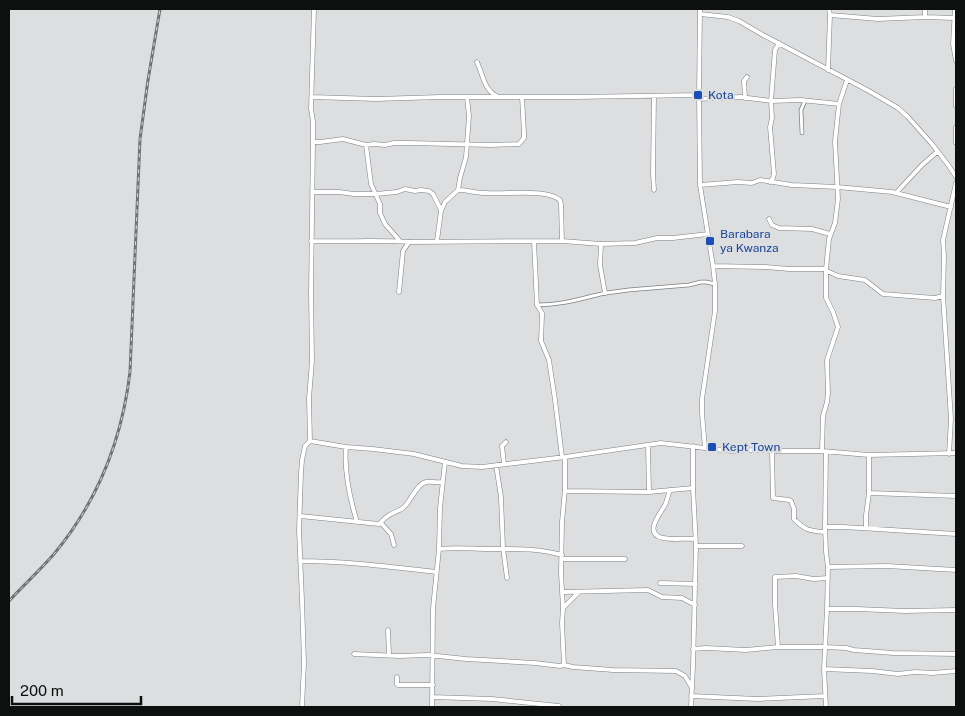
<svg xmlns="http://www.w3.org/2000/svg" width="965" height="716" viewBox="0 0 965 716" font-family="'Public Sans',sans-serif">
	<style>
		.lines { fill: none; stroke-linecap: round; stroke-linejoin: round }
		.pedestrian-casing { stroke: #7d7f81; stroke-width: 4.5 }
		.minor-casing { stroke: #7d7f81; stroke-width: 5 }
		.pedestrian { stroke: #fff; stroke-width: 3 }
		.minor { stroke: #fff; stroke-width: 4 }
		.rail-casing { stroke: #707172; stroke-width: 3 }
		.rail { stroke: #dcdee0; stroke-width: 1; stroke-dasharray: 4; stroke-linecap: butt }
		.transit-dot { fill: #1a4fb4; stroke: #dcdee0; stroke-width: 2 }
		.labels { text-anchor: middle; stroke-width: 4.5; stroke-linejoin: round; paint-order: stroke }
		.transit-label { font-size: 12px; fill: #164399; stroke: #dcdee0; text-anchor: start }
	</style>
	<rect width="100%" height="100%" fill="#dcdee0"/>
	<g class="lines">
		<defs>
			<path id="pedestrian" d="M802 133 801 110 804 103V101
				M537 305C559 305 576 300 597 295 607 292 618 292 628 290L689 285 701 282H706L715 284"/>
			<path id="minor" d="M700 9 699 95 700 185 713 266 715 284V311L702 399V413L705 448
				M829 9 830 15 878 19 925 17 954 18
				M925 9V17
				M955 9 953 44 956 61
				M700 14 728 17 739 21 763 35 869 91 898 108 908 117 932 144 949 166 956 177
				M477 62C483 75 484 90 497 96
				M828 70 830 15
				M956 89V106
				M312 97 376 99 440 97H575L699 95
				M745 98 744 81 747 77
				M699 99 740 97 771 101 801 100 839 104
				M956 127V143
				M313 142H320L343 139 366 145 374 144 385 145 394 143H410L491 145 519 144 524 138V133L522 97
				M366 145 371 184 380 204V213L385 224 400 241
				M770 182 773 178 774 174 770 127 772 118 771 101 775 50 779 43
				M700 185 738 182 752 183 760 180 792 185 837 187 892 192 951 207
				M458 190C467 190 476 193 486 193 504 195 546 188 560 200L561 205 562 241
				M654 190 653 173 654 96
				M312 192H339L354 194H376L397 192 405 189 415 191 421 190 429 191 433 194 441 210
				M896 193 922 165 937 152
				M769 219 772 225 779 228 812 229 830 234
				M311 241C344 242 377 240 409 242L562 241 601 244 635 243 657 238H673L708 234
				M437 241 441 211 445 202 458 190 460 178 466 157 469 116 467 97
				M534 241 537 305 542 313V316L541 341 549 360 555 400 562 457
				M601 244 600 265 605 293
				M713 266 766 267 789 269H826
				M827 271 838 276 865 280 883 294 935 298 943 296
				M399 292 403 251 409 242
				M310 441 346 447 373 449 414 454 462 466 482 467 565 457 661 443 731 451 757 450 772 451H822L869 455 956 453
				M648 446 649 492
				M346 447C344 471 350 499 357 522
				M772 451 773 498 789 500 791 501 794 509V519C805 530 809 531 825 532
				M822 451 823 416 827 402 828 393 827 360 838 327 833 312 826 298V269L829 239 835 223 838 199 835 141 839 104 847 80
				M949 454 951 419 943 296 944 256 943 240 956 183
				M869 455V493L956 496
				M504 464 502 446 506 442
				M496 465 501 497 503 548 507 578
				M670 490C668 495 667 501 665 505 660 514 643 534 663 538 674 540 685 538 696 539
				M565 491 649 492 693 488
				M300 516 379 524C382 522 384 518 388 516 393 512 401 511 405 506 411 500 417 484 426 482 431 481 436 483 442 482
				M381 523 391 534 394 545
				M825 527H844L956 534
				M866 528V515L869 493
				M696 546H742
				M439 549C456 547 472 549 489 549 515 549 537 548 562 555
				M562 559H625
				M300 561C346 561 391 567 436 572
				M828 567 887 566 956 570
				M660 583 696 584
				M563 592 648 590 662 597 682 598 695 605
				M563 608 579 592
				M827 609H857L905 611 956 610
				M388 630 389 655
				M778 647 775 604V577L796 576 814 579 828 578
				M693 649 706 648 746 650 778 647H825L846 648 854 650 893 653 956 654
				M354 654 399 656 428 655 466 659 535 663 560 666 564 665 573 667 613 670 676 671 685 676 692 688
				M564 665 562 623 563 608 561 573 562 522 565 489V457
				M824 669 872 671 898 674 915 672 933 673 956 671
				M397 677V684L398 685H433
				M691 696 758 699 825 696
				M432 697 492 699 559 706
				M302 707 304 663 302 600 299 530 301 473 302 460 305 446 310 441 309 398 312 361 311 293 313 142V121L311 109 314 9
				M432 707 433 608 439 549 440 508 445 462
				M691 707 693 666 696 546 693 488V446
				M826 707 824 669 827 609 828 567 826 552 825 527 826 452"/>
		</defs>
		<!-- pedestrian casing -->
		<use href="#pedestrian" class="pedestrian-casing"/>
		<!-- minor casing -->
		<use href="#minor" class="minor-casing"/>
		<!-- pedestrian -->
		<use href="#pedestrian" class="pedestrian"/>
		<!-- minor -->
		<use href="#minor" class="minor"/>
		<defs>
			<path id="rail" d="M9 601C24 585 40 570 54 554 98 501 122 440 130 372L140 139 148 80 160 9"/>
		</defs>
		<!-- rail casing -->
		<use href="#rail" class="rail-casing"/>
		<!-- rail -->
		<use href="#rail" class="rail"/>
	</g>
	<!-- markers -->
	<g class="transit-dot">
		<rect x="693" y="90" width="10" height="10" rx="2.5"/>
		<rect x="705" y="236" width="10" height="10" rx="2.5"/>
		<rect x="707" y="442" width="10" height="10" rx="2.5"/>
	</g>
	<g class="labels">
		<!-- transit labels -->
		<g class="transit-label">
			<text x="708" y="99">Kota</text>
			<text x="720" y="238">Barabara<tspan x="720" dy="14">ya Kwanza</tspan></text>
			<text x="722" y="451">Kept Town</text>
		</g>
	</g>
	<!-- border -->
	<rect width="965" height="716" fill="none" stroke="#0e0f0f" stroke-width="20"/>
	<!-- scale -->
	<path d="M12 696v8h129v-8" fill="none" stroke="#0e0f0f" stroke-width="2.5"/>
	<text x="20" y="696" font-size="15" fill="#0e0f0f" stroke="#dcdee0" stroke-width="4" paint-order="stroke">200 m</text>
</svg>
